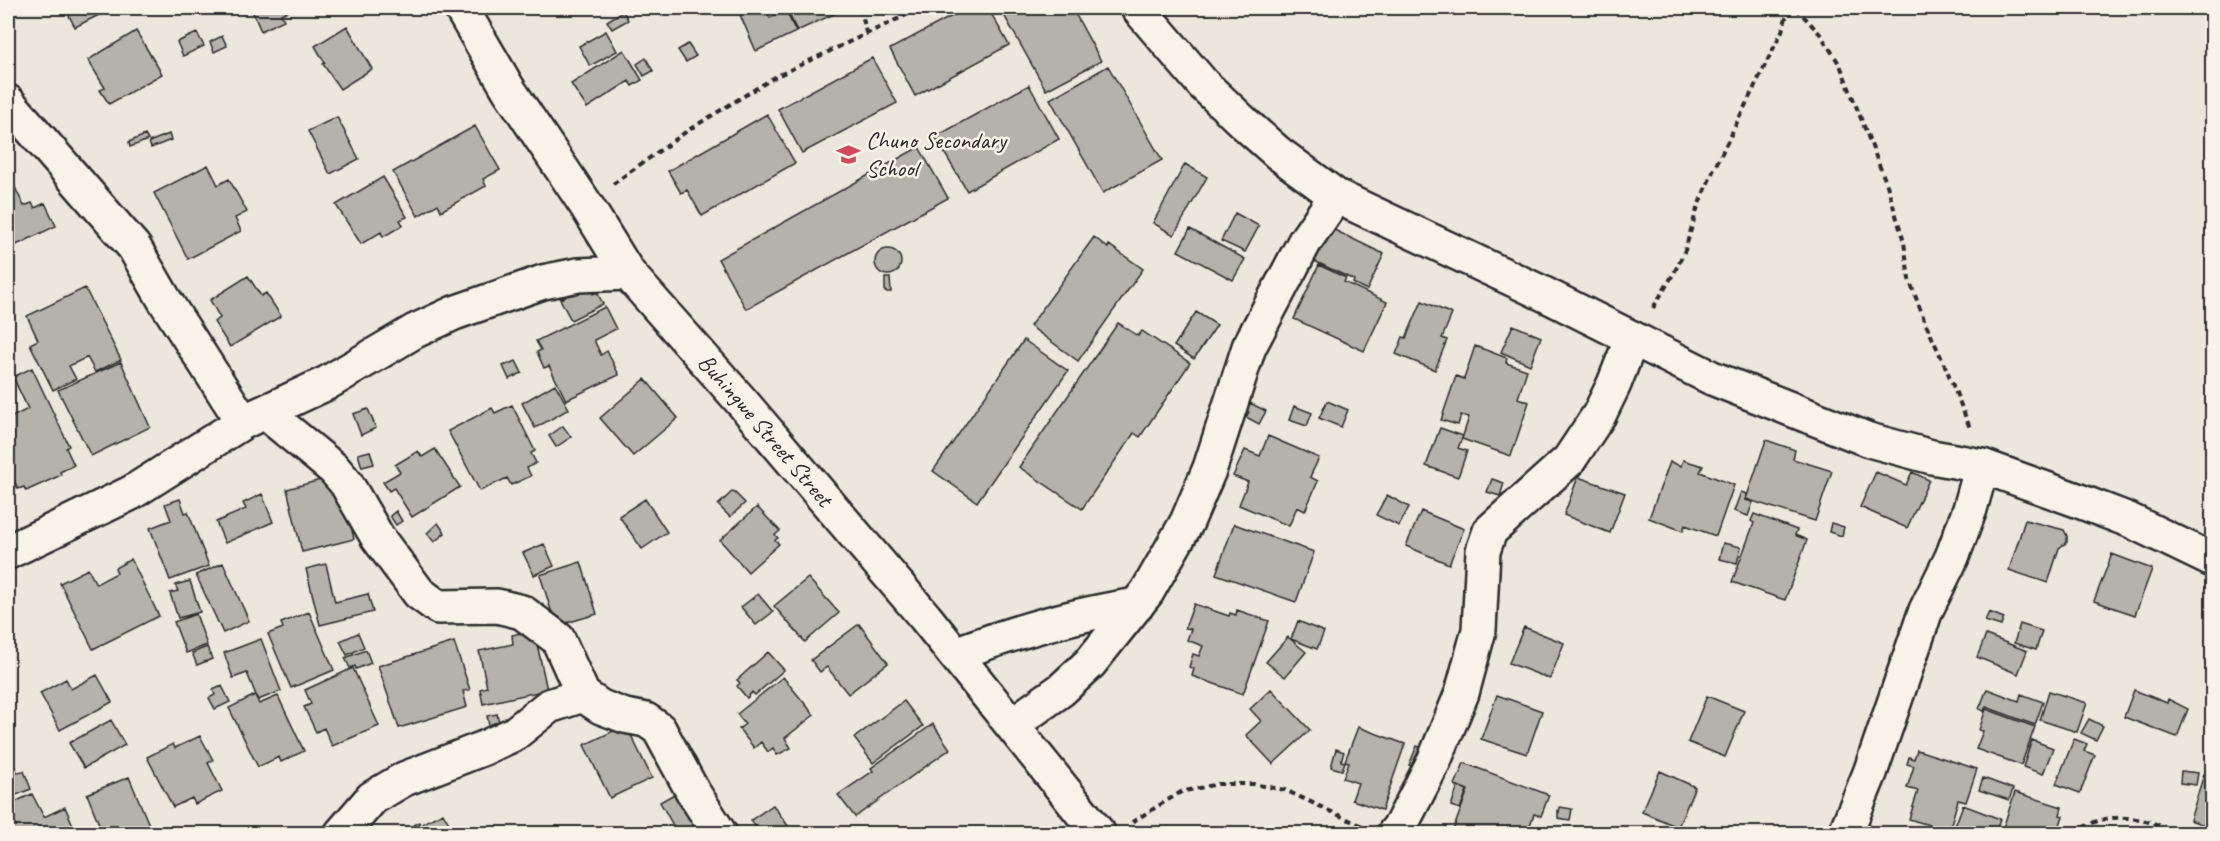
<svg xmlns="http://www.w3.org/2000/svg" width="2220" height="841" viewBox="0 0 2220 841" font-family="Caveat,sans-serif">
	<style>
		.building { fill: #b5b2ab; stroke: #2b2b2b; stroke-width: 1.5 }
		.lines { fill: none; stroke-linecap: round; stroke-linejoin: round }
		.minor-casing { stroke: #2b2b2b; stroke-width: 38 }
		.path { stroke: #2b2b2b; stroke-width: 4; stroke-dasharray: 6 4.5; stroke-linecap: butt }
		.minor { stroke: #f7f3e8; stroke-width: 33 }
		.labels { text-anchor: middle; stroke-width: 5; stroke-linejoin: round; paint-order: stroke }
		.poi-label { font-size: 24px; fill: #2b2b2b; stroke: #f7f3e8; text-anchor: start }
		.street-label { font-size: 24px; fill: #2b2b2b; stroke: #f7f3e8 }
	</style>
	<rect width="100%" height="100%" fill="#ebe7dd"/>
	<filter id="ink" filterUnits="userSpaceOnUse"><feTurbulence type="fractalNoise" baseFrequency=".0167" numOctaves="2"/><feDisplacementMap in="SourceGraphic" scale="12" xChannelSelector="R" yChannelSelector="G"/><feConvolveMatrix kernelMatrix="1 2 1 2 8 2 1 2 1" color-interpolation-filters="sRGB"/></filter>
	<g filter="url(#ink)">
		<!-- building -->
		<path class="building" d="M65 8H113L75 27Z
			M251 8H296L281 14 284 20 261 31Z
			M737 8H765L770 18 786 11 796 32 756 51Z
			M786 8H847L797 31Z
			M967 8H988L1009 45 915 96 890 49Z
			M1000 8H1072L1101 61 1046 90Z
			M1690 8H1707L1703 14Z
			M623 11 628 20 612 29 607 21Z
			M347 26 372 69 340 89 323 64 325 63 315 46Z
			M136 31 162 74 109 104 100 90 105 88 88 60Z
			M606 31 617 51 590 66 579 46Z
			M197 33 204 46 183 56 177 42Z
			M222 36 227 46 214 52 210 42Z
			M688 44 696 56 686 62 678 50Z
			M624 50 642 80 632 86 629 81 587 108 571 84Z
			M646 58 653 71 644 76 637 64Z
			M872 58 897 103 802 153 778 109Z
			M1108 66 1162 160 1103 193 1050 99Z
			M1029 85 1059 139 967 191 935 137Z
			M767 114 795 163 702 216 687 190 681 193 668 171Z
			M337 117 359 159 330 174 308 131Z
			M475 126 500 170 483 179 486 186 441 211 438 204 418 216 393 172Z
			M169 134 171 140 151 148 149 142Z
			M145 135 148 140 130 147 129 142Z
			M919 147 948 198 746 309 718 259Z
			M1185 164 1207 177 1174 235 1153 223Z
			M208 165 218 185 229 179 247 212 235 218 241 231 188 259 154 193Z
			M10 177 24 206 32 203 35 208 45 203 56 226 8 249V178Z
			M383 177 407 217 400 220 403 225 383 237 381 232 361 244 336 205Z
			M1235 213 1259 226 1245 252 1221 241Z
			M1324 225 1384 254 1367 290 1353 283 1354 280 1308 258Z
			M1190 229 1245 259 1233 280 1178 251Z
			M1094 237 1108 248 1109 245 1143 269 1078 361 1030 326Z
			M875 262a13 13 0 1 1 26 0a13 13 0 1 1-26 0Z
			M1319 265 1346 278 1344 282 1387 302 1364 351 1294 319Z
			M248 276 261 296 266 293 281 316 230 347 214 322 220 318 210 300Z
			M885 278H890L891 292H885Z
			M588 285 593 294 597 292 603 304 571 320 560 299Z
			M85 288 121 360 95 372 87 357 69 366 76 379 53 390 30 344 38 340 27 316Z
			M1422 301 1452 314 1442 338 1447 340 1435 370 1396 354 1403 337 1406 338Z
			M605 307 616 329 594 340 601 355 607 351 619 375 566 400 549 366 544 368 537 352 541 350 536 341Z
			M1196 312 1217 325 1194 359 1174 346Z
			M1118 323 1138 336 1142 331 1190 363 1140 437 1134 433 1082 509 1019 467Z
			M1513 325 1541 337 1530 365 1501 352Z
			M1024 340 1068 371 977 502 933 471Z
			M1475 346 1507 358 1506 363 1527 370 1518 398 1529 402 1511 456 1462 439 1469 417 1461 415 1458 425 1441 420 1456 376 1464 379Z
			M516 361 522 373 509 379 503 366Z
			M121 362 150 427 91 456 58 390Z
			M32 368 69 446 66 448 74 465 60 472 61 475 26 491 24 487 18 489 8 466 10 463 8 457V419L28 409 13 377Z
			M645 379 678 418 633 456 600 418Z
			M555 384 569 409 535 428 522 403Z
			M1327 401 1348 410 1341 427 1319 418Z
			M1250 403 1266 411 1259 424 1246 417 1249 412 1246 410Z
			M512 405 535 451 531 453 536 463 527 468 531 476 511 485 507 478 480 491 448 431 492 408 495 413Z
			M1294 406 1312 413 1307 426 1289 420Z
			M368 409 376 428 361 435 353 414Z
			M563 426 571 437 556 447 549 436Z
			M1440 428 1463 436 1458 448 1467 451 1458 477 1426 466Z
			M1268 436 1319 458 1310 477 1318 481 1305 511 1297 507 1289 526 1239 505 1248 482 1233 476 1245 450 1260 456Z
			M1766 440 1795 450 1793 459 1832 471 1815 521 1746 499Z
			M435 449 460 487 412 517 394 488 389 491 383 482 400 472 395 465 418 451 422 457Z
			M370 451 374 464 362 467 358 454Z
			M1683 460 1703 466 1700 472 1734 485 1716 536 1685 525 1683 531 1649 518 1670 462 1681 466Z
			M1876 472 1906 485 1912 472 1929 480 1907 528 1860 507Z
			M339 475 354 539 302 552 287 489Z
			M1578 477 1625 493 1610 533 1564 515Z
			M1492 479 1504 483 1500 496 1487 492Z
			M733 491 745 503 730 517 718 505Z
			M1741 492 1747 494 1745 500 1753 502 1748 516 1734 511Z
			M262 494 273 522 225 543 216 522 246 509 243 503Z
			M1387 495 1409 507 1399 526 1376 515Z
			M180 499 185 513 188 512 209 566 170 580 150 528 171 520 165 504Z
			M645 499 667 532 642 549 619 516Z
			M757 507 780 531 775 535 778 538 775 540 779 544 748 572 720 540Z
			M396 511 402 521 396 525 390 516Z
			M1421 511 1464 529 1449 564 1406 546Z
			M1754 514 1797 530 1795 535 1807 540 1785 600 1732 582 1754 523 1751 521Z
			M2025 520 2064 530 2067 536V542L2059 548 2048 583 2009 570Z
			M438 523 445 533 434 542 427 533Z
			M1831 523 1844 527 1842 536 1829 532Z
			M1234 524 1314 552 1296 602 1216 574Z
			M1723 543 1741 547 1737 563 1719 559Z
			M544 544 554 566 534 575 523 553Z
			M2112 554 2152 569 2135 615 2094 601Z
			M131 559 159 616 93 649 60 583 88 569 96 584 117 573 115 568Z
			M581 562 597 614 556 626 540 575Z
			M223 563 249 621 223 633 196 575Z
			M326 564 335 602 368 594 373 612 320 625 306 569Z
			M808 578 839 613 805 642 774 606Z
			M190 581 200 612 178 618 170 593 178 591 175 585Z
			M758 594 773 612 756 625 741 607Z
			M1194 604 1229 616 1230 613 1236 615 1237 610 1269 621 1243 694 1192 676 1194 669 1189 667 1193 654 1199 656 1203 646 1187 640 1191 629 1185 628Z
			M309 612 334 670 291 688 268 634 283 628 281 623Z
			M1989 612 2004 618 2001 626 1985 621Z
			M196 614 207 645 186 653 174 622Z
			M1298 621 1324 632 1317 649 1291 639Z
			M859 624 888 663 848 694 827 667 820 672 811 660Z
			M2020 624 2042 631 2036 650 2014 643Z
			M1524 627 1564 643 1550 679 1509 663Z
			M534 630 547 690 483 704 480 689 487 687 479 651 513 644 512 635Z
			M358 633 364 647 347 655 340 641Z
			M1986 635 2027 651 2018 674 1977 657Z
			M1288 637 1306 652 1285 677 1266 662Z
			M261 639 281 691 258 700 247 673 233 678 224 653Z
			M454 642 470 690 463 691 467 707 399 728 378 666Z
			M207 647 212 659 197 665 192 653Z
			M366 650 371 663 356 669 355 666 350 668 345 658Z
			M768 652 784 670 755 695 752 692 747 698 737 686 740 683 737 680Z
			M353 668 379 726 332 746 324 728 316 732 304 707 311 704 305 690Z
			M97 675 112 702 60 730 40 693 66 679 71 689Z
			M783 677 814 715 785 738 791 748 777 755 773 748 768 752 761 742 754 748 739 729 745 724 737 714Z
			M222 686 230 702 215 709 209 698 215 695 213 690Z
			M1271 689 1310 730 1273 764 1246 735 1261 721 1250 709Z
			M1987 689 2019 701 2021 694 2043 702 2035 725 1986 707 1984 711 1979 709Z
			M2134 690 2167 703 2168 699 2188 709 2177 737 2124 717Z
			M2049 691 2087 703 2077 732 2040 720Z
			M255 695 259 704 278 696 304 751 281 762 279 757 258 767 229 708Z
			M1497 695 1542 711 1527 754 1481 739Z
			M1707 696 1744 711 1725 757 1688 742Z
			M904 701 923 726 873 763 854 738Z
			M1986 709 2035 727 2021 765 1976 749 1983 731 1979 730Z
			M497 714 499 722 489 725 487 716Z
			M2089 719 2103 726 2096 740 2081 733Z
			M111 720 125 745 84 768 69 743Z
			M933 724 950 749 855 817 838 795 873 771 871 768Z
			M626 725 652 778 610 798 584 745Z
			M1358 727 1405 744 1382 810 1352 800 1358 783 1343 778 1349 762 1345 761Z
			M200 736 213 760 208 763 222 791 195 804 192 798 173 807 147 757 173 744 175 748Z
			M2074 739 2087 744 2084 751 2095 755 2080 793 2056 784Z
			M2032 740 2053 748 2043 774 2023 767Z
			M1417 746 1430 751 1423 770 1409 765Z
			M1336 749 1344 752 1341 761 1345 762 1342 770 1331 767Z
			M1917 750 1977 769 1966 802 1958 800 1949 831 1909 819 1918 791 1907 788 1914 766 1907 764 1909 757 1914 759Z
			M12 760 17 772 24 771 31 789 9 798 8 763Z
			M1464 763 1549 795 1541 816 1534 814 1527 834 1452 833 1468 790 1455 785Z
			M1660 771 1695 787 1678 827 1642 812Z
			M2181 771 2198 773 2196 785 2180 783Z
			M2204 774 2212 777V828L2190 820Z
			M129 777 150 827 134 834H103L87 794Z
			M1983 778 2013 789 2009 800 1979 790Z
			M1458 786 1467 790 1460 809 1451 806Z
			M2015 792 2062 807 2060 815 2063 816 2057 834H2001Z
			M676 793 698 830 692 834H678L660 802Z
			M32 794 44 817 65 807 77 834H8V805Z
			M773 805 794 834H760L751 820Z
			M1963 805 2000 819 1995 834H1952Z
			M1560 807 1572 809 1570 820 1558 818V811L1559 812Z
			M443 813 455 834H429L423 823Z
			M419 822 426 834H402L401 833Z"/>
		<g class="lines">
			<defs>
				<g id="minor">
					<path id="s1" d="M461 8 509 90 586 205 628 273 742 402 925 617 1099 834"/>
					<path d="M1138 8 1203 84 1244 123 1278 153 1336 196 1542 293 1712 378 1869 440 1932 457 1982 466 2074 499 2129 520 2212 560"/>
					<path d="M8 102 134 247 164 299 243 422"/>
					<path d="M266 413 334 469 346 483 378 538 419 593 438 607 497 606 522 612 558 639 583 695 601 707 625 716 646 720 659 729 693 792 720 834"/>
					<path d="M8 552 131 493 243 422 327 383 415 331 454 313 543 282 578 275 628 273"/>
					<path d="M955 654C1014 632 1075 614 1137 605"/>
					<path d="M1013 724 1061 690 1090 663 1147 592 1187 522 1210 468 1249 347 1305 241 1336 196"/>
					<path d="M341 834 372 798 404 779 484 748 514 734 549 706 583 695"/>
					<path d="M1394 834 1401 825 1434 761 1462 693 1479 630 1483 551 1490 531 1569 460 1599 415 1614 384 1632 338"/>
					<path d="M1845 834 1870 773 1926 610 1952 557 1970 509 1982 466"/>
				</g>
			</defs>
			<!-- minor casing -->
			<use href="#minor" class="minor-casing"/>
			<!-- path -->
			<path class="path" d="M861 8 866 33
				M1796 8 1820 34 1840 65 1887 185 1904 242 1909 279 1925 322 1946 368 1970 428
				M613 184 690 129 775 77 921 8
				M1653 308 1674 273 1685 250 1698 206 1714 169 1782 31 1789 8
				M1132 822 1181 792 1218 784H1253L1285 790 1362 826
				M2074 834C2107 807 2146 818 2181 834"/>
			<!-- minor -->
			<use href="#minor" class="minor"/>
		</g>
	</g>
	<!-- icons -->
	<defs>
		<symbol id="school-bare" viewBox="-9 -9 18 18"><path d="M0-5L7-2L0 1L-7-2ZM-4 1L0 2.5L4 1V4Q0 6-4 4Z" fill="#d1495b" stroke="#f7f3e8" stroke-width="2.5" paint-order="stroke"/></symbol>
	</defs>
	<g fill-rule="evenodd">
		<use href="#school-bare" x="832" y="138" width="33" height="33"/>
	</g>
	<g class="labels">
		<!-- poi labels -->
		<g class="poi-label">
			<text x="866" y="148">Chuno Secondary<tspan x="866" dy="28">School</tspan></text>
		</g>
		<!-- street labels -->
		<g class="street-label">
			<text dy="8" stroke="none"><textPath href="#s1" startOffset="522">Buhingwe Street Street</textPath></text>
		</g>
	</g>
	<!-- margin -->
	<rect width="2220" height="841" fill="none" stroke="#f7f3e8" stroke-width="30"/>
	<rect x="15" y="15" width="2190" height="811" fill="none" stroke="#2b2b2b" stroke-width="2" filter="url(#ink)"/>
</svg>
